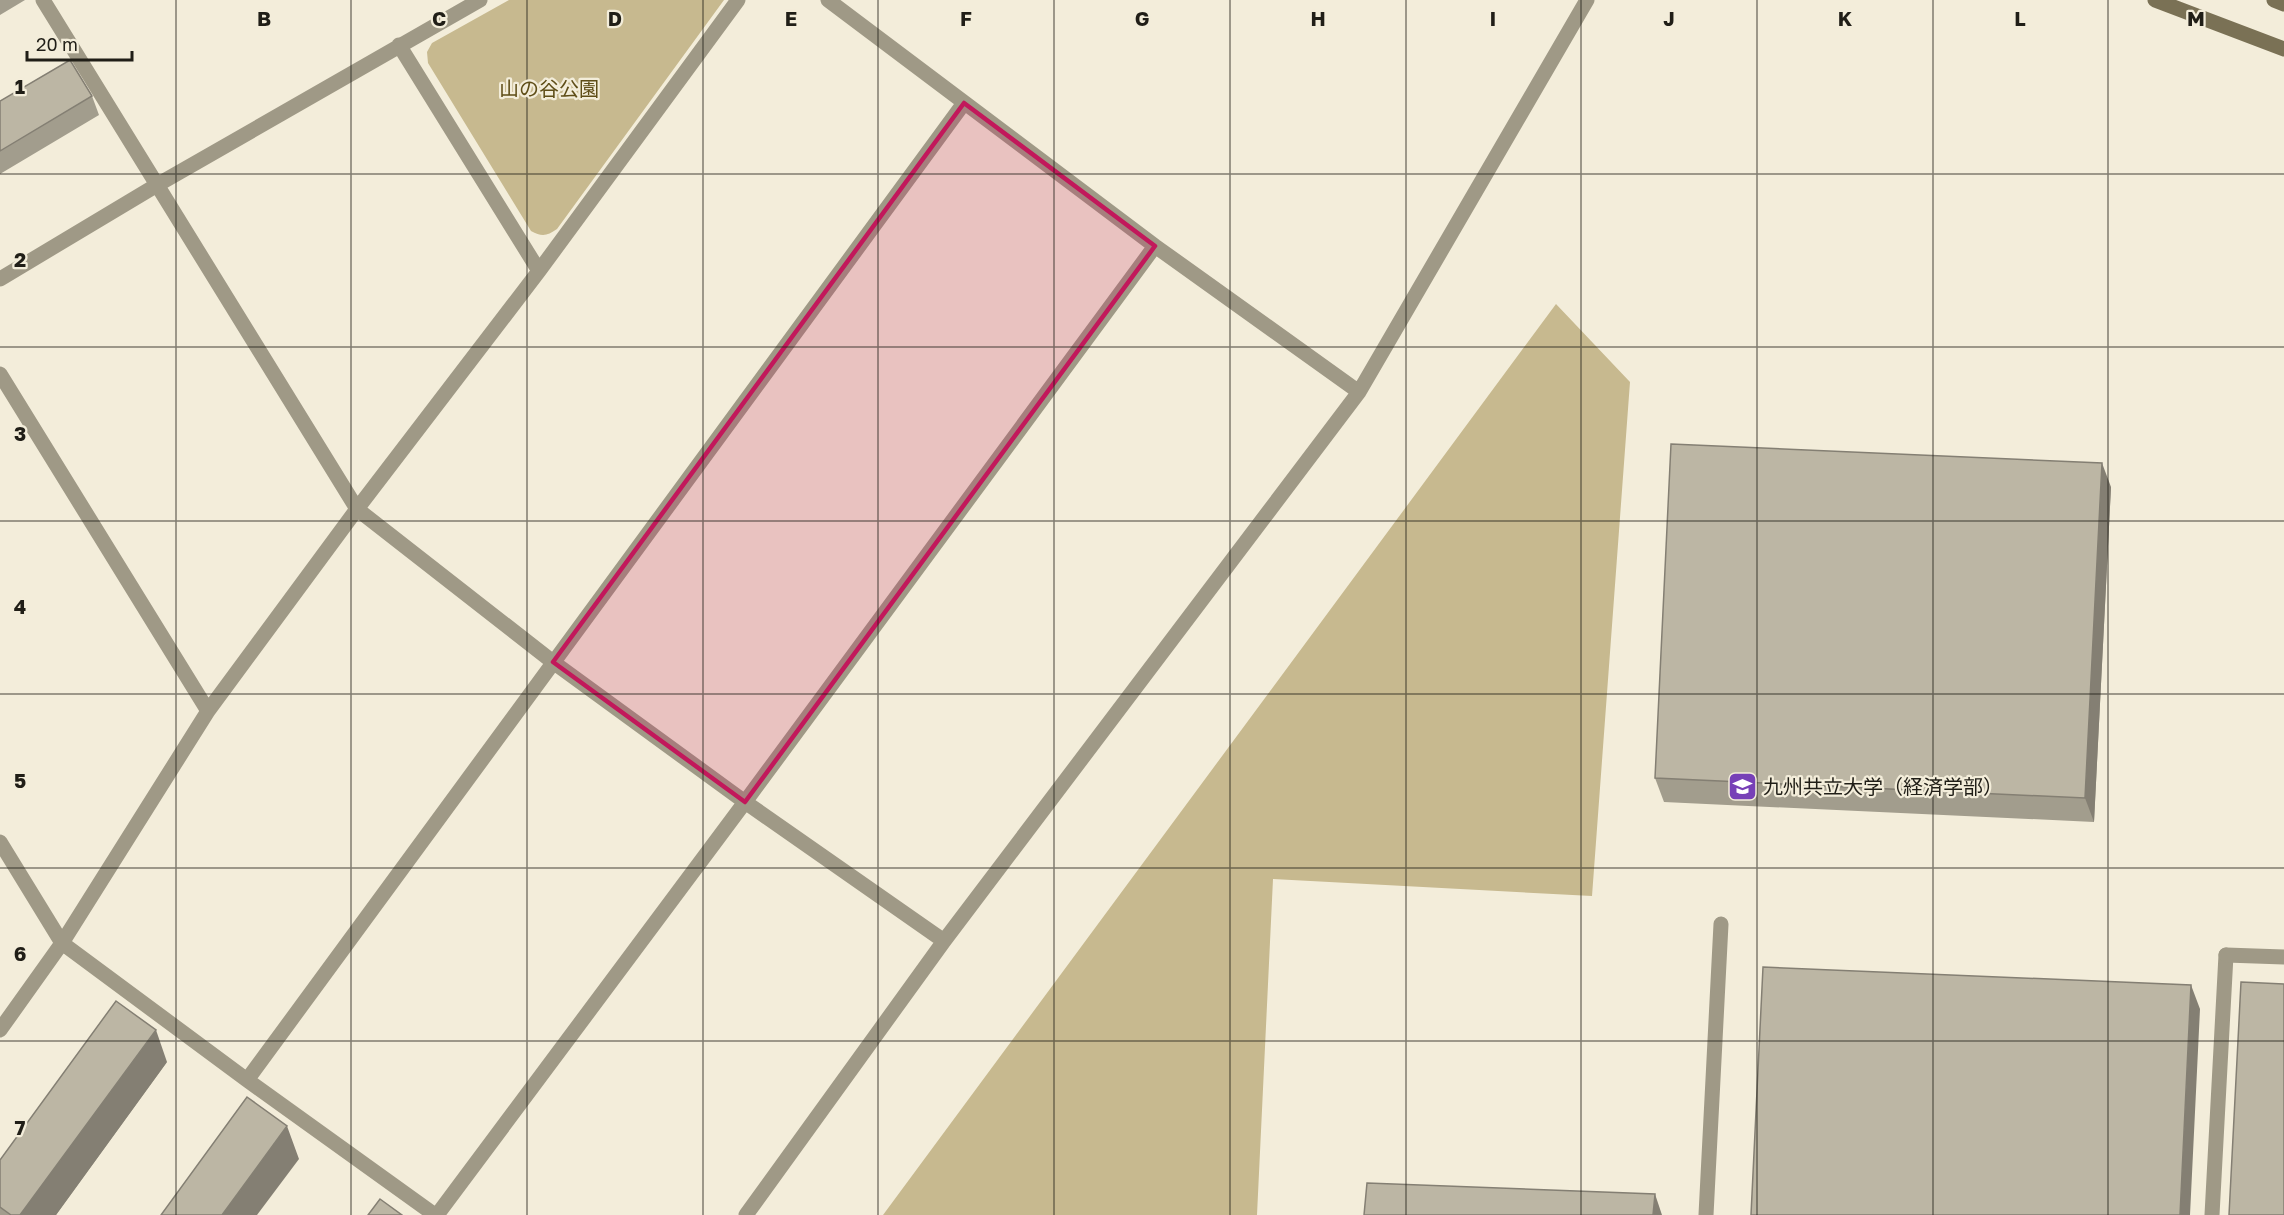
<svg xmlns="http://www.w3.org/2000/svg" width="2284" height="1215" viewBox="0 0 2284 1215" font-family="'Golos Text','Noto Sans JP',sans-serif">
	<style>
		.green { fill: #c7b98f }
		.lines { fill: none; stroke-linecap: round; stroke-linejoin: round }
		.lane { stroke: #9f9986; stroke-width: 15 }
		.street { stroke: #9f9986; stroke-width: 15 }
		.secondary { stroke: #7a7155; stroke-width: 15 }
		.wall { fill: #a29d8d }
		.shaded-wall { fill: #847f73 }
		.building { fill: #bcb6a4; stroke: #847f73; stroke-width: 1.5 }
		.marked { fill: #c2185b; fill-opacity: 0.2; stroke: #c2185b; stroke-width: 4.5; stroke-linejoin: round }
		.grid { fill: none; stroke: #201e17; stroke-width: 1.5; stroke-opacity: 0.55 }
		.labels { text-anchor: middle; stroke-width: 4.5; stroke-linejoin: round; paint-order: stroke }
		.park-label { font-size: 20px; fill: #5f4e18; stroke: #f3edda }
		.poi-label { font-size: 20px; fill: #201e17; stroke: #f3edda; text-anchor: start }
		.grid-label { font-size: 20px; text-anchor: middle; font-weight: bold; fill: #201e17; stroke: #f3edda; stroke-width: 4.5; stroke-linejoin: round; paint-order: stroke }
	</style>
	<rect width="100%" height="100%" fill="#f3edda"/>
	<!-- green -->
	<path class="green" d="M509 0H724L557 229C547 236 542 237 531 231L428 63 427 52 432 43Z
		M1556 304 1630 382 1592 896 1273 879 1257 1215H883Z"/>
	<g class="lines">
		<!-- lane -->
		<path class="lane" d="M1706 1215 1721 924
			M2212 1215 2226 955"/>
		<!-- street -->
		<path class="street" d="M43 0 357 509 553 662 745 802 944 941
			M828 0 1155 246 1359 392
			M399 45 539 271
			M0 279 157 185 480 0
			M0 374 208 711
			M0 842 62 943 247 1080 435 1215
			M2226 955 2284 957
			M0 1030 62 943 208 711 357 509 539 271 738 0
			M247 1080 964 103
			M437 1215 745 802 1155 246
			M746 1215 944 941 1359 392 1587 0"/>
		<!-- secondary -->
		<path class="secondary" d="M2155 0 2284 49
			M2274 0 2284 4"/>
	</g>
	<!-- wall -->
	<path class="wall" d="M0 0H25L0 15Z
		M92 96 99 115 0 174V101Z
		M2111 487 2094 822 1664 802 1655 778Z
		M167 1062 56 1215H0V1160Z"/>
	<!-- shaded-wall -->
	<path class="shaded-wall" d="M2102 463 2111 487 2094 822 2085 798Z
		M2191 985 2200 1009 2190 1215H2180Z
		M156 1030 167 1062 56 1215H20Z
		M287 1126 299 1159 257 1215H222Z
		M1655 1194 1662 1215H1653Z"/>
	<!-- building -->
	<path class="building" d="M70 60 92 96 0 151V101Z
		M1671 444 2102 463 2085 798 1655 778Z
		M1763 967 2191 985 2180 1215H1751Z
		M2241 982 2284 984V1215H2229Z
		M116 1001 156 1030 20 1215H11L0 1207V1160Z
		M247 1097 287 1126 222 1215H161Z
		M1367 1183 1655 1194 1653 1215H1364Z
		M380 1199 402 1215H368Z"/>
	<!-- marked area -->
	<path class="marked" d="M964 103 1155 246 745 802 553 662Z"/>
	<!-- grid -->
	<path class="grid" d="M176 0V1215M351 0V1215M527 0V1215M703 0V1215M878 0V1215M1054 0V1215M1230 0V1215M1406 0V1215M1581 0V1215M1757 0V1215M1933 0V1215M2108 0V1215M0 174H2284M0 347H2284M0 521H2284M0 694H2284M0 868H2284M0 1041H2284"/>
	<!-- icons -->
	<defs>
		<symbol id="university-square" viewBox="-11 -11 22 22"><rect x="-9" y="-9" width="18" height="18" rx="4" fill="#7740b7" stroke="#f3edda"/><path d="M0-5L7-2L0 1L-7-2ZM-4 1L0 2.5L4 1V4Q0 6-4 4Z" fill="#fff"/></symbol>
	</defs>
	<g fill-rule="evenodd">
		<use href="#university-square" x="1726" y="770" width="33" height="33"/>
	</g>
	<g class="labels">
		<!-- park labels -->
		<g class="park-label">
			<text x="549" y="96">山の谷公園</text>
		</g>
		<!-- poi labels -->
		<g class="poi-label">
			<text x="1763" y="794">九州共立大学（経済学部）</text>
		</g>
	</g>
	<g class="grid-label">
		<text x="264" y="26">B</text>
		<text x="439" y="26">C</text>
		<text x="615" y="26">D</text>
		<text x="791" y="26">E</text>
		<text x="966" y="26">F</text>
		<text x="1142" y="26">G</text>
		<text x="1318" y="26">H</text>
		<text x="1493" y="26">I</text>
		<text x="1669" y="26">J</text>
		<text x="1845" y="26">K</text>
		<text x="2020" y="26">L</text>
		<text x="2196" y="26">M</text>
		<text x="20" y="94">1</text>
		<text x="20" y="267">2</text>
		<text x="20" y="441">3</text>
		<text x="20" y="614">4</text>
		<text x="20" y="788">5</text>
		<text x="20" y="961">6</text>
		<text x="20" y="1135">7</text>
	</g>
	<!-- scale -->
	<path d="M27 51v9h105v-9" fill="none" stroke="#201e17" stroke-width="3"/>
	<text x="36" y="51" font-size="18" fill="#201e17" stroke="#f3edda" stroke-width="4.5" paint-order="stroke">20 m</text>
</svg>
